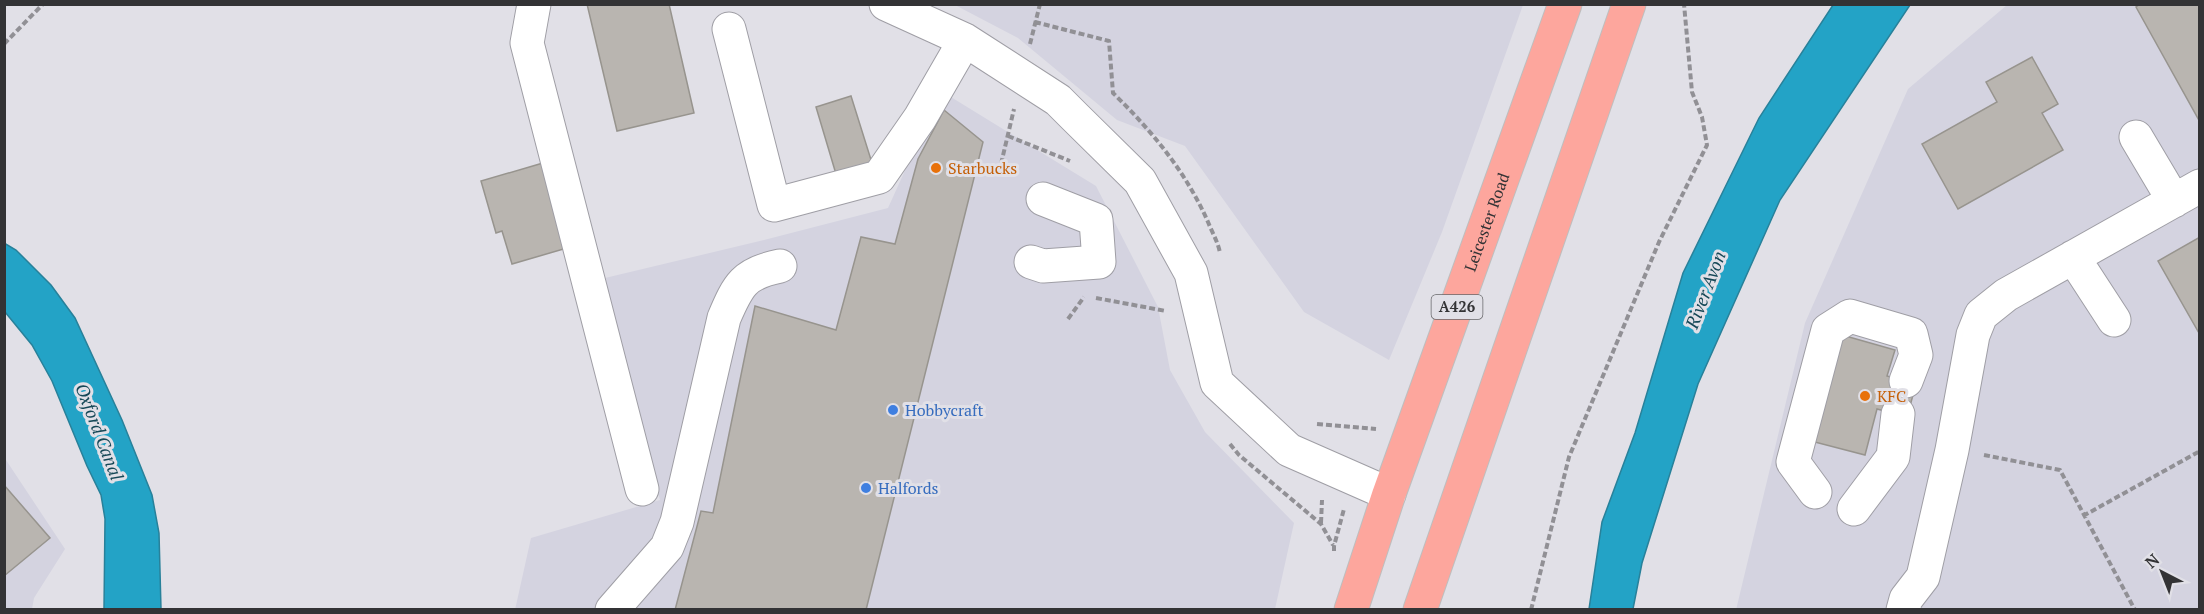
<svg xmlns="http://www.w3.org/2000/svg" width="2204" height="614" viewBox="0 0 2204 614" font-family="'PT Serif',serif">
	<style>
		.built { fill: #d4d3e0 }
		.water { fill: #23a3c6; stroke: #28819a; stroke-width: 1.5 }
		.building { fill: #b9b5b0; stroke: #97948e; stroke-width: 1.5 }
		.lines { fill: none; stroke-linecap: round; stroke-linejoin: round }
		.minor-casing { stroke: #9f9ea5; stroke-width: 35 }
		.highway-casing { stroke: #bebebe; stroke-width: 35 }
		.path { stroke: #919095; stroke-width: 4; stroke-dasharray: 6 3; stroke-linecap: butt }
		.minor { stroke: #fff; stroke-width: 33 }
		.highway { stroke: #fda69d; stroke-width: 33 }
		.food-dot { fill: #e8710a; stroke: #e1e0e7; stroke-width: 2 }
		.shop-dot { fill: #3f7fe0; stroke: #e1e0e7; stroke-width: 2 }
		.labels { text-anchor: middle; stroke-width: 6; stroke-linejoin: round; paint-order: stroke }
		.shield { fill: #e1e0e7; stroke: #67676a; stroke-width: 1.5 }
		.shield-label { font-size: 15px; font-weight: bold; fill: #333335 }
		.food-label { font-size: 16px; fill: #c56008; stroke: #e1e0e7; text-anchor: start }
		.street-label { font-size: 16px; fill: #333335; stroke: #e1e0e7 }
		.shop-label { font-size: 16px; fill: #366cbe; stroke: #e1e0e7; text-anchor: start }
		.water-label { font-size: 18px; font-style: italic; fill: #164857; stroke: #e1e0e7 }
	</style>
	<rect width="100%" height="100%" fill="#e1e0e7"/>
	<!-- built -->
	<path class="built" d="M955 5H1523L1442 232 1389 360 1304 312 1185 146 1117 120 1018 38Z
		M2007 5H2199V609L1736 610 1805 323 1908 89Z
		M946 94 1096 186 1158 307 1170 370 1205 432 1294 523 1275 609 515 610 531 538 660 500 605 278 764 240 888 208 927 122Z
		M4 457 65 549 34 598 32 609H5Z"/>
	<!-- water -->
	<path class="water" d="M1833 5H1910L1780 200 1698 384 1642 563 1633 609H1589L1602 522 1635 433 1683 273 1759 118Z
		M4 243 16 250 51 285 75 318 122 420 152 495 159 533 161 609H104L105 519 101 495 87 466 52 381 32 345 5 312Z"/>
	<!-- building -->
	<path class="building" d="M587 4H669L694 113 617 131Z
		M2140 4H2200V122L2136 7Z
		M2032 57 2058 104 2042 113 2063 150 1958 209 1922 144 1997 102 1986 82Z
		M851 96 872 163 836 174 816 107Z
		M944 110 983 142 866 610H675L701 511 713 513 755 306 836 330 861 237 895 244 918 159Z
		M543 163 567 248 512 264 502 231 496 233 481 181Z
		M2200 237V333H2199L2158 261Z
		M1835 333 1895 350 1887 376 1916 384 1907 417 1877 409 1865 455 1807 440Z
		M4 485 50 538 4 576Z"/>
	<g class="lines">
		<defs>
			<path id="minor" d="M534 4 527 43 642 489
				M886 4 965 40 1058 100 1075 117 1140 181 1191 273 1217 383 1289 450 1389 494
				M729 29 774 205 879 177 920 118 965 40
				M2136 137 2174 201
				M2073 257 2114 320
				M1031 262 1043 266 1099 262 1096 220 1043 199
				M1815 492 1793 462 1828 330 1850 316 1911 334 1916 355 1906 381
				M1854 509 1893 457 1898 414
				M612 610 667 547 677 522 724 318C738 285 744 273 780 266
				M1903 610 1906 599 1923 577 1952 450 1973 335 1981 315 2006 295 2200 186"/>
			<g id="highway">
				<path id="s1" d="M1351 610 1389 494 1565 4"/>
				<path d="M1420 610 1629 4"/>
			</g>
		</defs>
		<!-- minor casing -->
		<use href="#minor" class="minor-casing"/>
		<!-- highway casing -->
		<use href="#highway" class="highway-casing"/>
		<!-- path -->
		<path class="path" d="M1035 22 1109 41 1113 93C1152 131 1186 172 1208 222 1212 232 1218 242 1220 253
			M4 44 43 4
			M1030 44 1040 4
			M1008 136 1070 161
			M1001 164 1014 109
			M1096 298 1166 311
			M1068 319 1084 297
			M1317 424 1376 429
			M1230 444 1239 455 1321 524 1333 545
			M1984 455 2060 470 2135 610
			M2083 516 2200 451
			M1321 523 1322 500
			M1334 551V546L1344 509
			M1531 610 1569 457 1659 242 1707 145 1702 117 1692 92 1684 4"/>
		<!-- minor -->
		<use href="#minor" class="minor"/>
		<!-- highway -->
		<use href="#highway" class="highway"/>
	</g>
	<!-- markers -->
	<g class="food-dot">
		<circle cx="936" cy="168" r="6"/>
		<circle cx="1865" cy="396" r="6"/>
	</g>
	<g class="shop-dot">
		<circle cx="893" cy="410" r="6"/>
		<circle cx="866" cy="488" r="6"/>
	</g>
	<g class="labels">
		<!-- shield labels -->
		<rect class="shield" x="1431.5" y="295" width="51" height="24" rx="4.5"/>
		<g class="shield-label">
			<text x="1457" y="312">A426</text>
		</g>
		<!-- food labels -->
		<g class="food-label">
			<text x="948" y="174">Starbucks</text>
			<text x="1877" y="402">KFC</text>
		</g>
		<!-- street labels -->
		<g class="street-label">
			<text dy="6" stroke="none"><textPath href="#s1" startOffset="411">Leicester Road</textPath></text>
		</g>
		<!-- shop labels -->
		<g class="shop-label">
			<text x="905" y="416">Hobbycraft</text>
			<text x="878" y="494">Halfords</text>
		</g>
		<!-- water labels -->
		<g class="water-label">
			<text transform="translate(1706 290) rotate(-69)" y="6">River Avon</text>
			<text transform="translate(99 432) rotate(69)" y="6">Oxford Canal</text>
		</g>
	</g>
	<!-- border -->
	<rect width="2204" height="614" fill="none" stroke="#333335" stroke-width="12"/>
	<!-- north arrow -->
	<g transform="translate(2162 572) rotate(318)" stroke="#e1e0e7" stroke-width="4.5" paint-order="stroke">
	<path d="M0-4.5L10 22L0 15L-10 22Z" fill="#333335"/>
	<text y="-9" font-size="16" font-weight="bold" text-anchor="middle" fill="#333335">N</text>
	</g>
</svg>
